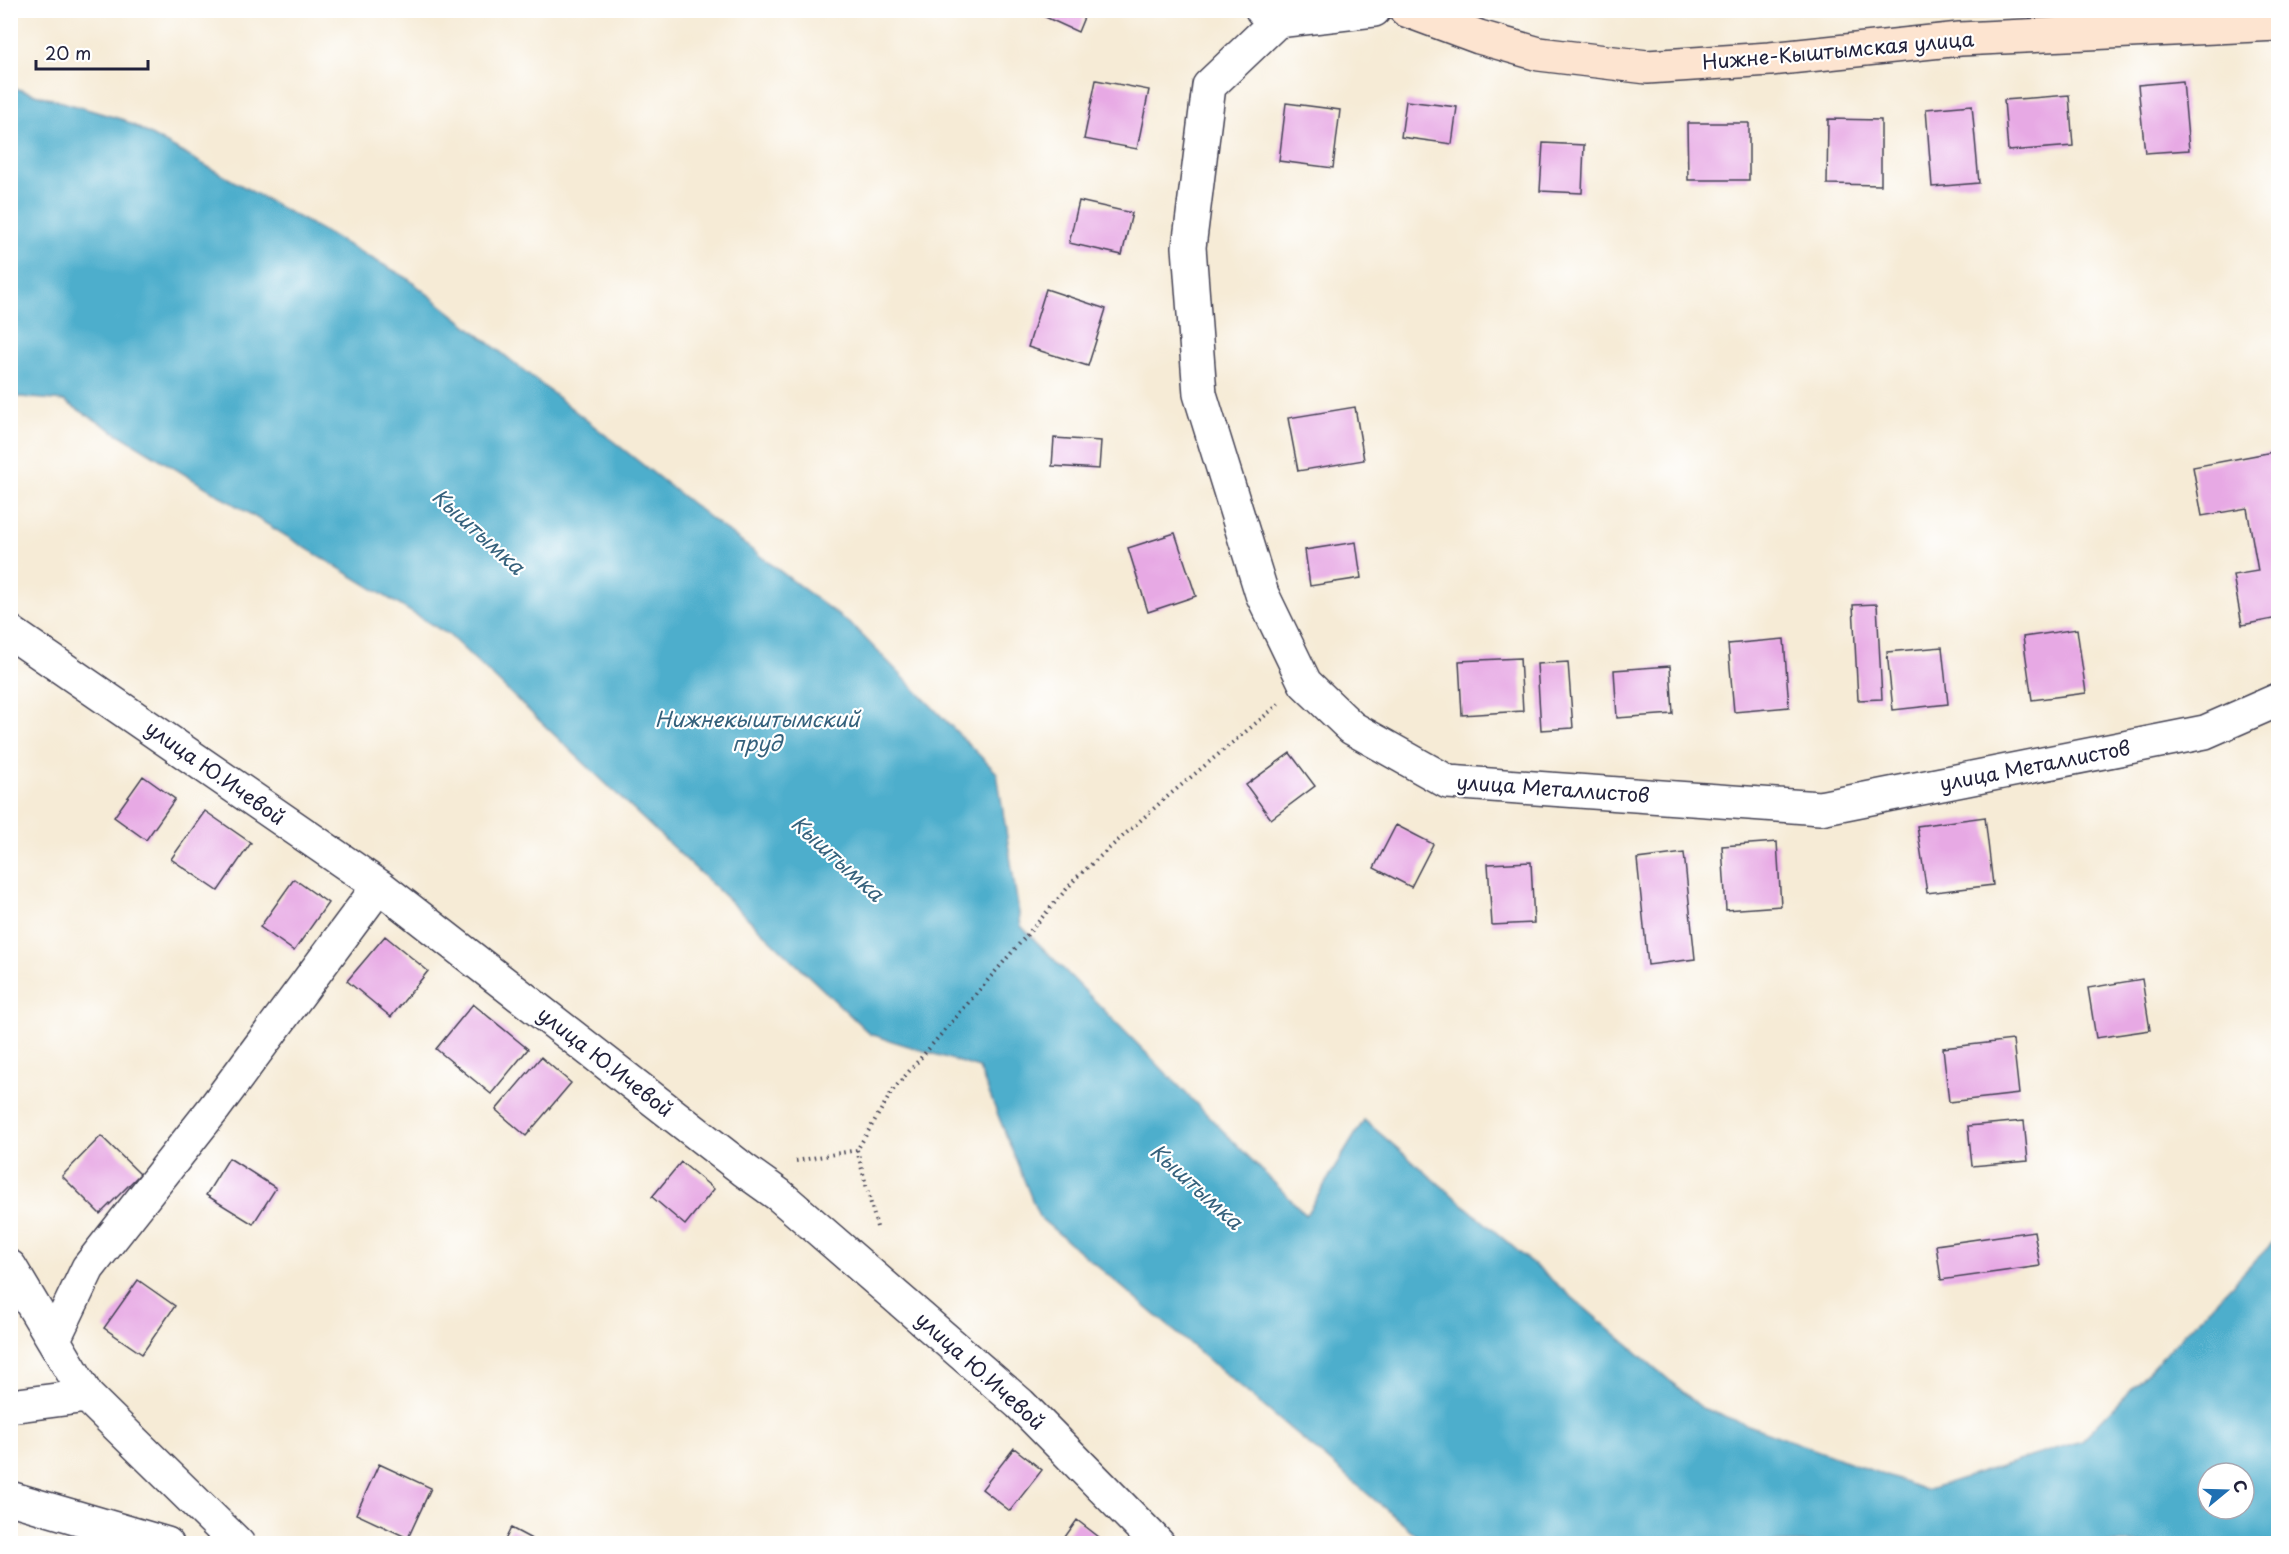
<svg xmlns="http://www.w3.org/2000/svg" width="2289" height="1554" viewBox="0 0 2289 1554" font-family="'Playpen Sans',sans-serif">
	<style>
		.water { fill: #4daecc; stroke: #386884; stroke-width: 1.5; fill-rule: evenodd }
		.building { fill: #e7a9e4 }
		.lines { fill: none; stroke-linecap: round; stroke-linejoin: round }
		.street-casing { stroke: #424052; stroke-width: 36 }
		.secondary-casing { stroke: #424052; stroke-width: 36 }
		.path { stroke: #424052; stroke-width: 4; stroke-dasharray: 1.5 4.5; stroke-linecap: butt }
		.street { stroke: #fff; stroke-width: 33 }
		.secondary { stroke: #fde4d0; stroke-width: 33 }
		.labels { text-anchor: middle; stroke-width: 4.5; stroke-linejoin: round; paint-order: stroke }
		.street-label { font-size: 20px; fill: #22223b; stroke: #fff }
		.water-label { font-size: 21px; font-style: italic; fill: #35617c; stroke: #fff }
	</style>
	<rect width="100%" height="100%" fill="#fff"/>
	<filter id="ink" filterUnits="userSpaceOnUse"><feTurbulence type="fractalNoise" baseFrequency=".0167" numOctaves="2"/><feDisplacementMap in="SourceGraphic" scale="12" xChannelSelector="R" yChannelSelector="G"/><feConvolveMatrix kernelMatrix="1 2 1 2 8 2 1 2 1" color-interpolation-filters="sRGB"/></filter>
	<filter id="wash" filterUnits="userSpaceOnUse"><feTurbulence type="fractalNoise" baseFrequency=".008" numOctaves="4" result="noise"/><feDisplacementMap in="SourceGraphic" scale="24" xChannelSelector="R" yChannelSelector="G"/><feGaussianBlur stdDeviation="1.35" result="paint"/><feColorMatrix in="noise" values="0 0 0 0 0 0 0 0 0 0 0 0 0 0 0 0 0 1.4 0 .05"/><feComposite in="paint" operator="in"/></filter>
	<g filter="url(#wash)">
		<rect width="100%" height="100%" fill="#f6ebd6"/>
		<!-- water -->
		<path class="water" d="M11 87 124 120 407 278 710 518 855 628 997 773 1021 926 1306 1215 1364 1120 1702 1408 1925 1490 2081 1441 2278 1237V1543H1426L1039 1217 979 1068 870 1034 449 635 64 401 11 396ZM2208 1473H2244V1509H2208Z"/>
		<g id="blocks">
			<!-- building -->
			<path class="building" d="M1030 10H1087L1078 32Z
				M1096 80 1149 90 1137 149 1084 139Z
				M2183 81 2189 150 2145 153 2138 85Z
				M2069 95 2073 146 2008 151 2004 100Z
				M1406 101 1457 107 1452 144 1401 137Z
				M1286 103 1340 110 1333 168 1279 161Z
				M1972 105 1979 183 1932 187 1926 109Z
				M1828 119 1881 120V185L1827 184Z
				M1687 123H1749V180H1688Z
				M1543 143 1584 145 1582 193 1540 191Z
				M1079 201 1132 213 1122 255 1069 243Z
				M1046 289 1106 309 1088 366 1028 347Z
				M1355 407 1364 460 1298 471 1288 418Z
				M1054 438 1101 441 1099 469 1052 466Z
				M2278 451V618L2242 625 2233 575 2258 571 2247 508 2202 516 2193 467Z
				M1175 533 1196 596 1148 612 1128 548Z
				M1356 542 1361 578 1310 586 1305 550Z
				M1877 604 1882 699 1858 700 1853 605Z
				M2077 629 2086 693 2032 700 2023 637Z
				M1784 639 1789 707 1734 712 1728 644Z
				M1942 647 1948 704 1893 710 1887 652Z
				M1520 658 1523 711 1462 715 1459 661Z
				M1568 662 1573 728 1541 730 1537 664Z
				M1670 666 1673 714 1617 718 1614 670Z
				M1290 753 1315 786 1271 819 1246 785Z
				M143 776 175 799 146 840 114 817Z
				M205 811 251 843 218 891 171 859Z
				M1985 817 1993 885 1927 893 1917 826Z
				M1396 825 1433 844 1411 887 1374 868Z
				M1777 842 1781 906 1726 910 1722 846Z
				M1684 853 1695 959 1648 965 1637 859Z
				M1531 862 1534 923 1492 925 1488 864Z
				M294 879 328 903 294 951 260 927Z
				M385 936 428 971 391 1017 347 981Z
				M2142 979 2150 1030 2096 1038 2088 988Z
				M473 1004 528 1049 491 1094 436 1049Z
				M2013 1040 2019 1094 1949 1102 1943 1048Z
				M541 1057 571 1083 526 1136 496 1110Z
				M2024 1121 2028 1161 1972 1166 1968 1126Z
				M101 1136 140 1174 100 1214 62 1176Z
				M229 1158 276 1188 253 1224 206 1195Z
				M681 1162 714 1189 685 1225 652 1197Z
				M2034 1231 2040 1266 1941 1280 1936 1245Z
				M138 1280 175 1306 142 1354 104 1328Z
				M1014 1448 1042 1470 1010 1511 982 1489Z
				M379 1464 431 1488 408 1538 356 1514Z
				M1077 1520 1108 1544H1060Z
				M511 1528 541 1544H503Z"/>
		</g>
	</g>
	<g filter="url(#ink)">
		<use href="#blocks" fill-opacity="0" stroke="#424052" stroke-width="1.5"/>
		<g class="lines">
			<defs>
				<path id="street" d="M1262 10 1277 21 1374 10
					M1277 21 1209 86 1189 247 1200 394 1262 594 1305 683 1352 728 1448 782 1820 808 2205 732 2278 700
					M10 632 379 886 744 1170 779 1195 1020 1404 1158 1544
					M10 1267 87 1396 238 1544
					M54 1339 88 1268 215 1107 379 886
					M10 1406 87 1396
					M10 1498 167 1544"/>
				<path id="secondary" d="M1406 10 1479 37 1539 54 1647 67 1770 59 1960 39 2278 24"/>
			</defs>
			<!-- street casing -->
			<use href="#street" class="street-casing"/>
			<!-- secondary casing -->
			<use href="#secondary" class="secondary-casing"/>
			<!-- path -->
			<path class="path" d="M857 1150 878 1231
				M796 1161 857 1150 893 1090 1077 877 1161 802 1279 704"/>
			<!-- street -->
			<use href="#street" class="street"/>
			<!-- secondary -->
			<use href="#secondary" class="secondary"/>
		</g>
	</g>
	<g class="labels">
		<!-- street labels -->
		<g class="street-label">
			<text transform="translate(1838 51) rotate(-5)" y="7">Нижне-Кыштымская улица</text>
			<text transform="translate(2035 766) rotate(-11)" y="7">улица Металлистов</text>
			<text transform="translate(215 773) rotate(35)" y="7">улица Ю.Ичевой</text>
			<text transform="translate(1553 789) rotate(4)" y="7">улица Металлистов</text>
			<text transform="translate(605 1062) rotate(38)" y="7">улица Ю.Ичевой</text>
			<text transform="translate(980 1371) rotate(42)" y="7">улица Ю.Ичевой</text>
		</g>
		<!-- water labels -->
		<g class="water-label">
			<text transform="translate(478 532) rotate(42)" y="7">Кыштымка</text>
			<text x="757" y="727">Нижнекыштымский<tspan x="757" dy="24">пруд</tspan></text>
			<text transform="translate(837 859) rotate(42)" y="7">Кыштымка</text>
			<text transform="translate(1196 1187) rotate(42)" y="7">Кыштымка</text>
		</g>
	</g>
	<!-- margin -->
	<rect width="2289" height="1554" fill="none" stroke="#fff" stroke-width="36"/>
	<!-- north arrow -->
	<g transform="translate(2226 1491) rotate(71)"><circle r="28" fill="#ffffff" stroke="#a7a7b1" stroke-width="1.5"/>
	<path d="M0-4.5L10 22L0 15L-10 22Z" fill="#1f6fb2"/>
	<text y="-9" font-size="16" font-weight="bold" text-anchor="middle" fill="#22223b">С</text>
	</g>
	<!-- scale -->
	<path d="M36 60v9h112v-9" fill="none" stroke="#22223b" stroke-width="3"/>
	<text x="45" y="60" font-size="18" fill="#22223b" stroke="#ffffff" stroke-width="4.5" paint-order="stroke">20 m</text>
</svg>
